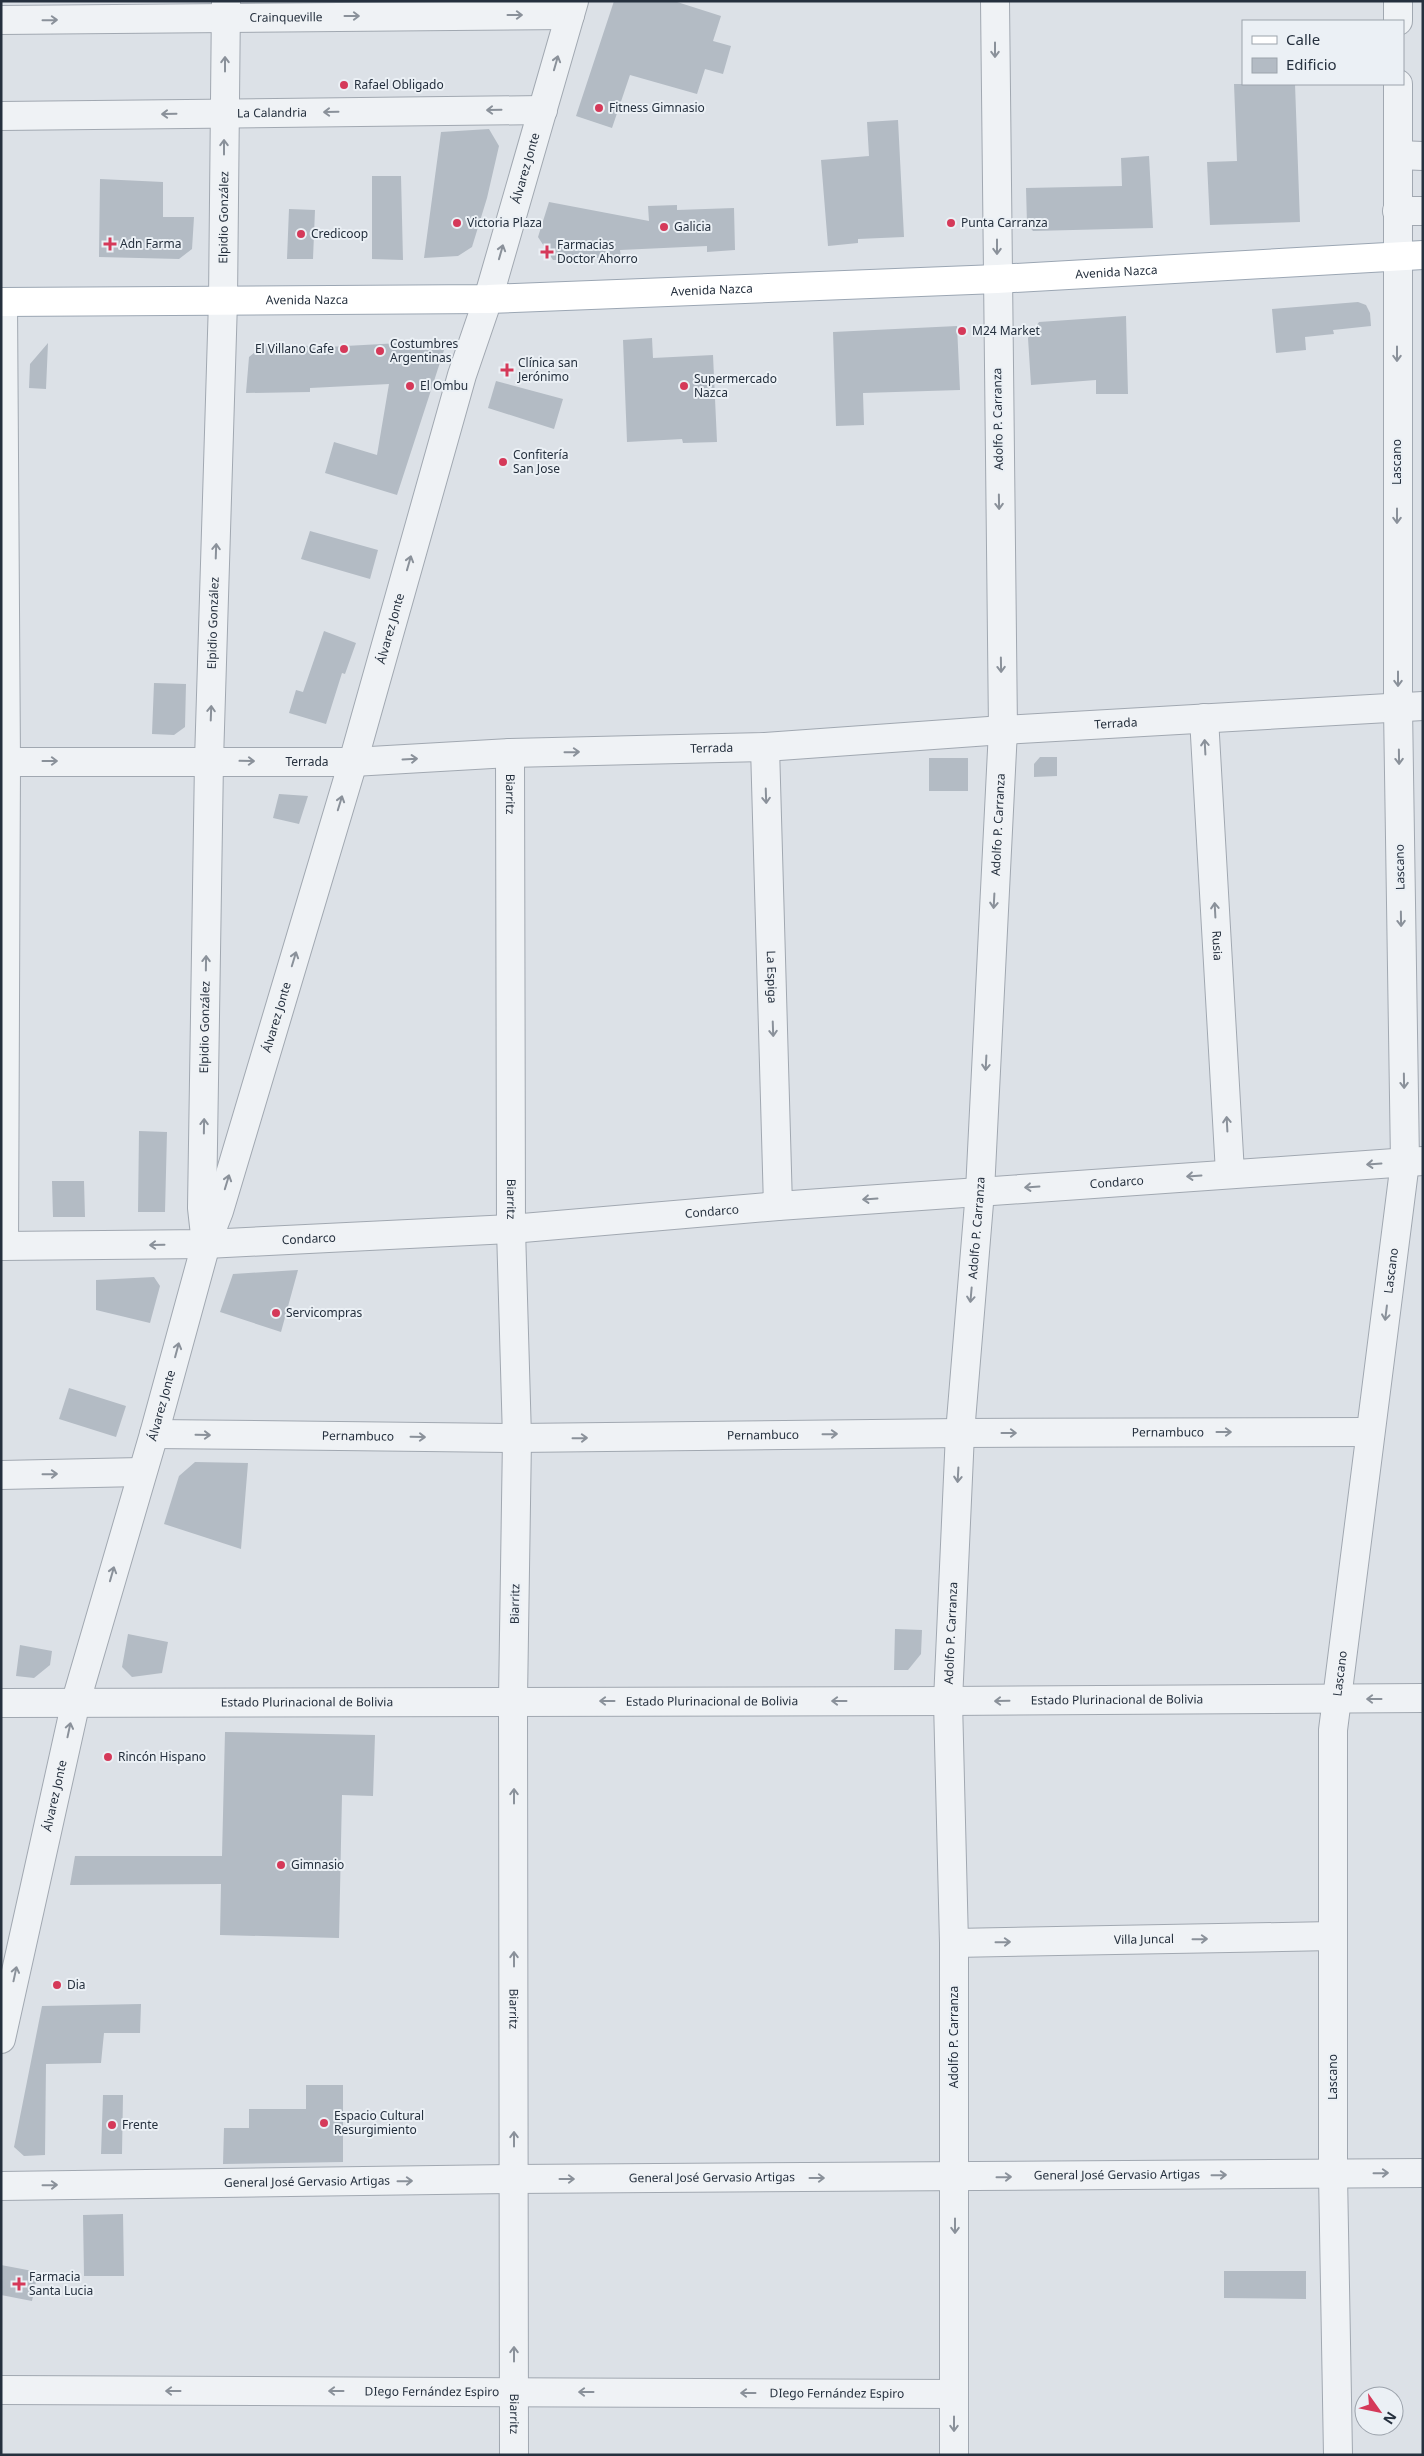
<svg xmlns="http://www.w3.org/2000/svg" width="1424" height="2456" viewBox="0 0 1424 2456" font-family="'Noto Sans',sans-serif">
	<style>
		.building { fill: #b3bbc4 }
		.lines { fill: none; stroke-linecap: round; stroke-linejoin: round }
		.minor-casing { stroke: #a1a8b1; stroke-width: 30 }
		.major-casing { stroke: #9ba6b3; stroke-width: 30 }
		.minor { stroke: #eff2f5; stroke-width: 28 }
		.major { stroke: #fff; stroke-width: 28 }
		.oneway { stroke: #8a919a }
		.poi-dot { fill: #d53959; stroke: #ebf0f5; stroke-width: 2 }
		.labels { text-anchor: middle; stroke-width: 4; stroke-linejoin: round; paint-order: stroke }
		.street-label { font-size: 12px; fill: #25303e; stroke: #ebf0f5 }
		.poi-label { font-size: 12px; fill: #25303e; stroke: #ebf0f5; text-anchor: start }
	</style>
	<rect width="100%" height="100%" fill="#dce1e7"/>
	<!-- building -->
	<path class="building" d="M614 1H674L721 16 713 41 731 46 723 74 705 69 697 94 630 75 612 128 576 116Z
		M1234 84H1295L1300 222 1210 225 1207 162 1237 161Z
		M898 120 904 237 858 239V243L828 246 821 160 869 156 867 122Z
		M489 129 499 146 487 198 472 247 458 256 424 258 441 132Z
		M1149 156 1153 228 1033 231 1027 224 1026 188 1122 186 1121 158Z
		M372 176H401L403 260 372 259Z
		M100 179 163 182V217H194L192 249 179 259 99 257Z
		M549 202 649 221 648 206 677 205V210L734 208 735 250 707 252V246L620 250 621 257 553 260 538 237Z
		M289 209 315 210 313 259H287Z
		M1358 302 1366 305 1370 313 1371 326 1333 330 1334 334 1305 337 1306 350 1276 353 1272 309Z
		M1126 316 1128 394H1096V380L1031 385 1028 338 1039 322Z
		M957 326 960 390 863 393 864 425 836 426 833 332Z
		M652 338 653 358 713 355 717 442 683 443 682 439 627 442 623 340Z
		M48 343 46 389 29 388 30 364Z
		M400 343 446 344 397 495 325 473 334 442 377 455 389 384 310 388V392L246 393 249 357 265 344 309 346V348Z
		M496 381 563 399 554 429 488 408Z
		M310 531 378 550 370 579 301 559Z
		M324 631 356 643 345 674 342 673 326 724 289 713 296 690 303 692Z
		M154 683 186 684 185 727 174 735 152 734Z
		M1040 757H1057V776L1034 777V764Z
		M929 758H968V791H929Z
		M279 794 308 796 299 824 273 818Z
		M139 1131 167 1132 165 1212H138Z
		M52 1181H84L85 1217H53Z
		M298 1270 281 1332 220 1312 233 1274Z
		M154 1277 160 1286 150 1323 96 1310V1280Z
		M69 1388 126 1406 116 1437 59 1419Z
		M195 1462 248 1463 241 1549 164 1524 179 1476Z
		M895 1629 922 1630 921 1654 908 1670H894Z
		M128 1634 168 1642 162 1673 132 1677 122 1667Z
		M20 1645 52 1651 50 1665 34 1678 16 1676Z
		M225 1732 375 1735 373 1796 342 1795 339 1938 220 1935 221 1884 70 1885 75 1856H222Z
		M141 2004 140 2033H104L101 2063 46 2064 45 2155 24 2156 14 2147 42 2006Z
		M306 2085H343V2162L223 2164 224 2128H249V2109H306Z
		M103 2095H123L122 2154H101Z
		M123 2214 124 2276H84L83 2215Z
		M1 2265 38 2272 32 2301 1 2295Z
		M1224 2271H1306V2299L1224 2298Z"/>
	<g class="lines">
		<defs>
			<g id="minor">
				<path d="M1398 1V21"/>
				<path id="s1" d="M1 20 570 15"/>
				<path id="s2" d="M1 116 543 110"/>
				<path d="M1399 155 1423 156"/>
				<path d="M1397 211H1423"/>
				<path d="M3 302 6 762 4 1246"/>
				<path id="s3" d="M1204 718 1230 1173"/>
				<path id="s4" d="M765 747 778 1206"/>
				<path id="s5" d="M510 753 511 1229 517 1438 513 1700 514 2455"/>
				<path id="s6" d="M1 762H353L510 753 765 747 1003 730 1423 706"/>
				<path id="s7" d="M205 1235 202 1208 209 761 223 301 226 1"/>
				<path id="s8" d="M1 1246 206 1244 511 1229 778 1206 1423 1161"/>
				<path id="s9" d="M154 1434 517 1438 960 1433 1370 1432"/>
				<path d="M1 1475 141 1472"/>
				<path id="s10" d="M1 1703 948 1701 1423 1698"/>
				<path id="s11" d="M954 1943 1333 1936"/>
				<path id="s12" d="M1 2039 76 1701 154 1434 206 1244 219 1211 353 762 462 375 488 299 574 1"/>
				<path id="s13" d="M1 2186 514 2179 1423 2173"/>
				<path id="s14" d="M1 2390 954 2394"/>
				<path id="s15" d="M954 2455V1943L948 1701 960 1433 980 1191 1003 730 995 1"/>
				<path id="s16" d="M1338 2455 1333 2174V1730L1405 1162 1398 708V84"/>
			</g>
			<g id="major">
				<path id="s17" d="M1 302 488 299 997 279 1423 255"/>
			</g>
		</defs>
		<!-- minor casing -->
		<use href="#minor" class="minor-casing"/>
		<!-- major casing -->
		<use href="#major" class="major-casing"/>
		<!-- minor -->
		<use href="#minor" class="minor"/>
		<!-- major -->
		<use href="#major" class="major"/>
	</g>
	<!-- one-way arrows -->
	<defs><path id="oneway-shaft" d="M-6 0H5M1.5-3L5.5 0L1.5 3" fill="none" stroke-width="1.6" stroke-linecap="round" stroke-linejoin="round" transform="scale(1.25)"/></defs>
	<g class="oneway">
		<use href="#oneway-shaft" transform="translate(515 15)"/>
		<use href="#oneway-shaft" transform="translate(352 16)"/>
		<use href="#oneway-shaft" transform="translate(50 20) rotate(-1)"/>
		<use href="#oneway-shaft" transform="translate(995 50) rotate(90)"/>
		<use href="#oneway-shaft" transform="translate(556 63) rotate(-74)"/>
		<use href="#oneway-shaft" transform="translate(225 64) rotate(-90)"/>
		<use href="#oneway-shaft" transform="translate(494 110) rotate(179)"/>
		<use href="#oneway-shaft" transform="translate(331 112) rotate(179)"/>
		<use href="#oneway-shaft" transform="translate(169 114) rotate(179)"/>
		<use href="#oneway-shaft" transform="translate(224 147) rotate(-90)"/>
		<use href="#oneway-shaft" transform="translate(997 247) rotate(90)"/>
		<use href="#oneway-shaft" transform="translate(501 252) rotate(-74)"/>
		<use href="#oneway-shaft" transform="translate(1397 354) rotate(90)"/>
		<use href="#oneway-shaft" transform="translate(999 502) rotate(89)"/>
		<use href="#oneway-shaft" transform="translate(1397 516) rotate(90)"/>
		<use href="#oneway-shaft" transform="translate(216 551) rotate(-88)"/>
		<use href="#oneway-shaft" transform="translate(409 563) rotate(-74)"/>
		<use href="#oneway-shaft" transform="translate(1001 665) rotate(89)"/>
		<use href="#oneway-shaft" transform="translate(1398 679) rotate(90)"/>
		<use href="#oneway-shaft" transform="translate(211 713) rotate(-88)"/>
		<use href="#oneway-shaft" transform="translate(1205 747) rotate(-93)"/>
		<use href="#oneway-shaft" transform="translate(572 752) rotate(-1)"/>
		<use href="#oneway-shaft" transform="translate(1399 757) rotate(89)"/>
		<use href="#oneway-shaft" transform="translate(410 759) rotate(-3)"/>
		<use href="#oneway-shaft" transform="translate(50 761)"/>
		<use href="#oneway-shaft" transform="translate(247 761) rotate(1)"/>
		<use href="#oneway-shaft" transform="translate(766 796) rotate(88)"/>
		<use href="#oneway-shaft" transform="translate(340 803) rotate(-73)"/>
		<use href="#oneway-shaft" transform="translate(994 901) rotate(93)"/>
		<use href="#oneway-shaft" transform="translate(1215 910) rotate(-93)"/>
		<use href="#oneway-shaft" transform="translate(1401 919) rotate(89)"/>
		<use href="#oneway-shaft" transform="translate(294 959) rotate(-73)"/>
		<use href="#oneway-shaft" transform="translate(206 963) rotate(-89)"/>
		<use href="#oneway-shaft" transform="translate(773 1029) rotate(88)"/>
		<use href="#oneway-shaft" transform="translate(986 1063) rotate(93)"/>
		<use href="#oneway-shaft" transform="translate(1404 1081) rotate(89)"/>
		<use href="#oneway-shaft" transform="translate(1227 1124) rotate(-93)"/>
		<use href="#oneway-shaft" transform="translate(204 1126) rotate(-89)"/>
		<use href="#oneway-shaft" transform="translate(1374 1164) rotate(176)"/>
		<use href="#oneway-shaft" transform="translate(1194 1176) rotate(176)"/>
		<use href="#oneway-shaft" transform="translate(227 1182) rotate(-73)"/>
		<use href="#oneway-shaft" transform="translate(1032 1187) rotate(176)"/>
		<use href="#oneway-shaft" transform="translate(870 1199) rotate(176)"/>
		<use href="#oneway-shaft" transform="translate(157 1245) rotate(179)"/>
		<use href="#oneway-shaft" transform="translate(971 1295) rotate(95)"/>
		<use href="#oneway-shaft" transform="translate(1386 1313) rotate(97)"/>
		<use href="#oneway-shaft" transform="translate(177 1350) rotate(-75)"/>
		<use href="#oneway-shaft" transform="translate(1224 1432)"/>
		<use href="#oneway-shaft" transform="translate(1009 1433)"/>
		<use href="#oneway-shaft" transform="translate(830 1434) rotate(-1)"/>
		<use href="#oneway-shaft" transform="translate(203 1435) rotate(1)"/>
		<use href="#oneway-shaft" transform="translate(418 1437) rotate(1)"/>
		<use href="#oneway-shaft" transform="translate(580 1438) rotate(-1)"/>
		<use href="#oneway-shaft" transform="translate(50 1474) rotate(-1)"/>
		<use href="#oneway-shaft" transform="translate(958 1475) rotate(93)"/>
		<use href="#oneway-shaft" transform="translate(112 1574) rotate(-74)"/>
		<use href="#oneway-shaft" transform="translate(1374 1699) rotate(180)"/>
		<use href="#oneway-shaft" transform="translate(607 1701) rotate(-180)"/>
		<use href="#oneway-shaft" transform="translate(839 1701) rotate(-180)"/>
		<use href="#oneway-shaft" transform="translate(1002 1701) rotate(179)"/>
		<use href="#oneway-shaft" transform="translate(69 1730) rotate(-78)"/>
		<use href="#oneway-shaft" transform="translate(514 1796) rotate(-90)"/>
		<use href="#oneway-shaft" transform="translate(1200 1939) rotate(-1)"/>
		<use href="#oneway-shaft" transform="translate(1003 1942) rotate(-1)"/>
		<use href="#oneway-shaft" transform="translate(514 1959) rotate(-90)"/>
		<use href="#oneway-shaft" transform="translate(15 1974) rotate(-78)"/>
		<use href="#oneway-shaft" transform="translate(514 2139) rotate(-90)"/>
		<use href="#oneway-shaft" transform="translate(1381 2173) rotate(-1)"/>
		<use href="#oneway-shaft" transform="translate(1219 2175) rotate(-1)"/>
		<use href="#oneway-shaft" transform="translate(1004 2177) rotate(-1)"/>
		<use href="#oneway-shaft" transform="translate(817 2178)"/>
		<use href="#oneway-shaft" transform="translate(567 2179)"/>
		<use href="#oneway-shaft" transform="translate(405 2181) rotate(-1)"/>
		<use href="#oneway-shaft" transform="translate(50 2185) rotate(-1)"/>
		<use href="#oneway-shaft" transform="translate(955 2226) rotate(90)"/>
		<use href="#oneway-shaft" transform="translate(514 2354) rotate(-90)"/>
		<use href="#oneway-shaft" transform="translate(173 2391) rotate(-180)"/>
		<use href="#oneway-shaft" transform="translate(336 2391) rotate(-180)"/>
		<use href="#oneway-shaft" transform="translate(586 2392) rotate(-180)"/>
		<use href="#oneway-shaft" transform="translate(748 2393) rotate(-180)"/>
		<use href="#oneway-shaft" transform="translate(954 2424) rotate(90)"/>
	</g>
	<!-- markers -->
	<g class="poi-dot">
		<circle cx="344" cy="85" r="5"/>
		<circle cx="599" cy="108" r="5"/>
		<circle cx="457" cy="223" r="5"/>
		<circle cx="951" cy="223" r="5"/>
		<circle cx="664" cy="227" r="5"/>
		<circle cx="301" cy="234" r="5"/>
		<path d="M107.5 236.5h5v5h5v5h-5v5h-5v-5h-5v-5h5z"/>
		<path d="M544.5 244.5h5v5h5v5h-5v5h-5v-5h-5v-5h5z"/>
		<circle cx="962" cy="331" r="5"/>
		<circle cx="344" cy="349" r="5"/>
		<circle cx="380" cy="351" r="5"/>
		<path d="M504.5 362.5h5v5h5v5h-5v5h-5v-5h-5v-5h5z"/>
		<circle cx="410" cy="386" r="5"/>
		<circle cx="684" cy="386" r="5"/>
		<circle cx="503" cy="462" r="5"/>
		<circle cx="276" cy="1313" r="5"/>
		<circle cx="108" cy="1757" r="5"/>
		<circle cx="281" cy="1865" r="5"/>
		<circle cx="57" cy="1985" r="5"/>
		<circle cx="324" cy="2123" r="5"/>
		<circle cx="112" cy="2125" r="5"/>
		<path d="M16.5 2276.5h5v5h5v5h-5v5h-5v-5h-5v-5h5z"/>
	</g>
	<g class="labels">
		<!-- street labels -->
		<g class="street-label">
			<text dy="4" stroke="none"><textPath href="#s1" startOffset="285">Crainqueville</textPath></text>
			<text dy="4" stroke="none"><textPath href="#s2" startOffset="271">La Calandria</textPath></text>
			<text dy="4" stroke="none"><textPath href="#s12" startOffset="1944">Álvarez Jonte</textPath></text>
			<text dy="4" stroke="none"><textPath href="#s7" startOffset="1018">Elpidio González</textPath></text>
			<text dy="4" stroke="none"><textPath href="#s17" startOffset="1116">Avenida Nazca</textPath></text>
			<text dy="4" stroke="none"><textPath href="#s17" startOffset="711">Avenida Nazca</textPath></text>
			<text dy="4" stroke="none"><textPath href="#s17" startOffset="306">Avenida Nazca</textPath></text>
			<text transform="translate(998 419) rotate(-91)" y="4">Adolfo P. Carranza</text>
			<text transform="translate(1397 462) rotate(-90)" y="4">Lascano</text>
			<text dy="4" stroke="none"><textPath href="#s7" startOffset="612">Elpidio González</textPath></text>
			<text dy="4" stroke="none"><textPath href="#s12" startOffset="1464">Álvarez Jonte</textPath></text>
			<text dy="4" stroke="none"><textPath href="#s6" startOffset="1116">Terrada</textPath></text>
			<text dy="4" stroke="none"><textPath href="#s6" startOffset="711">Terrada</textPath></text>
			<text dy="4" stroke="none"><textPath href="#s6" startOffset="306">Terrada</textPath></text>
			<text dy="4" stroke="none"><textPath href="#s5" startOffset="41">Biarritz</textPath></text>
			<text dy="4" stroke="none"><textPath href="#s15" startOffset="1632">Adolfo P. Carranza</textPath></text>
			<text transform="translate(1400 867) rotate(-91)" y="4">Lascano</text>
			<text dy="4" stroke="none"><textPath href="#s3" startOffset="228">Rusia</textPath></text>
			<text dy="4" stroke="none"><textPath href="#s4" startOffset="230">La Espiga</textPath></text>
			<text dy="4" stroke="none"><textPath href="#s12" startOffset="1059">Álvarez Jonte</textPath></text>
			<text dy="4" stroke="none"><textPath href="#s7" startOffset="208">Elpidio González</textPath></text>
			<text dy="4" stroke="none"><textPath href="#s8" startOffset="1118">Condarco</textPath></text>
			<text dy="4" stroke="none"><textPath href="#s5" startOffset="446">Biarritz</textPath></text>
			<text dy="4" stroke="none"><textPath href="#s8" startOffset="712">Condarco</textPath></text>
			<text dy="4" stroke="none"><textPath href="#s15" startOffset="1228">Adolfo P. Carranza</textPath></text>
			<text dy="4" stroke="none"><textPath href="#s8" startOffset="308">Condarco</textPath></text>
			<text dy="4" stroke="none"><textPath href="#s16" startOffset="1188">Lascano</textPath></text>
			<text dy="4" stroke="none"><textPath href="#s12" startOffset="654">Álvarez Jonte</textPath></text>
			<text dy="4" stroke="none"><textPath href="#s9" startOffset="1014">Pernambuco</textPath></text>
			<text dy="4" stroke="none"><textPath href="#s9" startOffset="609">Pernambuco</textPath></text>
			<text dy="4" stroke="none"><textPath href="#s9" startOffset="204">Pernambuco</textPath></text>
			<text transform="translate(515 1604) rotate(-89)" y="4">Biarritz</text>
			<text dy="4" stroke="none"><textPath href="#s15" startOffset="822">Adolfo P. Carranza</textPath></text>
			<text dy="4" stroke="none"><textPath href="#s16" startOffset="782">Lascano</textPath></text>
			<text dy="4" stroke="none"><textPath href="#s10" startOffset="1116">Estado Plurinacional de Bolivia</textPath></text>
			<text dy="4" stroke="none"><textPath href="#s10" startOffset="306">Estado Plurinacional de Bolivia</textPath></text>
			<text dy="4" stroke="none"><textPath href="#s10" startOffset="711">Estado Plurinacional de Bolivia</textPath></text>
			<text dy="4" stroke="none"><textPath href="#s12" startOffset="249">Álvarez Jonte</textPath></text>
			<text dy="4" stroke="none"><textPath href="#s11" startOffset="190">Villa Juncal</textPath></text>
			<text dy="4" stroke="none"><textPath href="#s5" startOffset="1256">Biarritz</textPath></text>
			<text transform="translate(954 2037) rotate(-90)" y="4">Adolfo P. Carranza</text>
			<text transform="translate(1333 2077) rotate(-90)" y="4">Lascano</text>
			<text dy="4" stroke="none"><textPath href="#s13" startOffset="1116">General José Gervasio Artigas</textPath></text>
			<text dy="4" stroke="none"><textPath href="#s13" startOffset="711">General José Gervasio Artigas</textPath></text>
			<text dy="4" stroke="none"><textPath href="#s13" startOffset="306">General José Gervasio Artigas</textPath></text>
			<text dy="4" stroke="none"><textPath href="#s14" startOffset="431">DIego Fernández Espiro</textPath></text>
			<text dy="4" stroke="none"><textPath href="#s14" startOffset="836">DIego Fernández Espiro</textPath></text>
			<text dy="4" stroke="none"><textPath href="#s5" startOffset="1661">Biarritz</textPath></text>
		</g>
		<!-- poi labels -->
		<g class="poi-label">
			<text x="354" y="89">Rafael Obligado</text>
			<text x="609" y="112">Fitness Gimnasio</text>
			<text x="467" y="227">Victoria Plaza</text>
			<text x="961" y="227">Punta Carranza</text>
			<text x="674" y="231">Galicia</text>
			<text x="311" y="238">Credicoop</text>
			<text x="120" y="248">Adn Farma</text>
			<text x="557" y="249">Farmacias<tspan x="557" dy="14">Doctor Ahorro</tspan></text>
			<text x="972" y="335">M24 Market</text>
			<text x="390" y="348">Costumbres<tspan x="390" dy="14">Argentinas</tspan></text>
			<text x="334" y="353" text-anchor="end">El Villano Cafe</text>
			<text x="518" y="367">Clínica san<tspan x="518" dy="14">Jerónimo</tspan></text>
			<text x="694" y="383">Supermercado<tspan x="694" dy="14">Nazca</tspan></text>
			<text x="420" y="390">El Ombu</text>
			<text x="513" y="459">Confitería<tspan x="513" dy="14">San Jose</tspan></text>
			<text x="286" y="1317">Servicompras</text>
			<text x="118" y="1761">Rincón Hispano</text>
			<text x="291" y="1869">Gimnasio</text>
			<text x="67" y="1989">Dia</text>
			<text x="334" y="2120">Espacio Cultural<tspan x="334" dy="14">Resurgimiento</tspan></text>
			<text x="122" y="2129">Frente</text>
			<text x="29" y="2281">Farmacia<tspan x="29" dy="14">Santa Lucia</tspan></text>
		</g>
	</g>
	<!-- border -->
	<rect width="1424" height="2456" fill="none" stroke="#25303e" stroke-width="5"/>
	<!-- legend -->
	<rect x="1242" y="20" width="162" height="65" fill="#ebf0f5" stroke="#9ca3ac"/>
	<rect x="1252" y="36" width="25" height="8" fill="#ffffff" stroke="#9ca3ac"/>
	<text x="1286" y="45" font-size="15" fill="#25303e">Calle</text>
	<rect x="1252" y="58" width="25" height="15" fill="#b3bbc4" stroke="#9ca3ac"/>
	<text x="1286" y="70" font-size="15" fill="#25303e">Edificio</text>
	<!-- north arrow -->
	<g transform="translate(1379 2411) rotate(123)"><circle r="24" fill="#ebf0f5" stroke="#9ca3ac"/>
	<path d="M0-4L9 19L0 12L-9 19Z" fill="#d53959"/>
	<text y="-8" font-size="14" font-weight="bold" text-anchor="middle" fill="#25303e">N</text>
	</g>
</svg>
